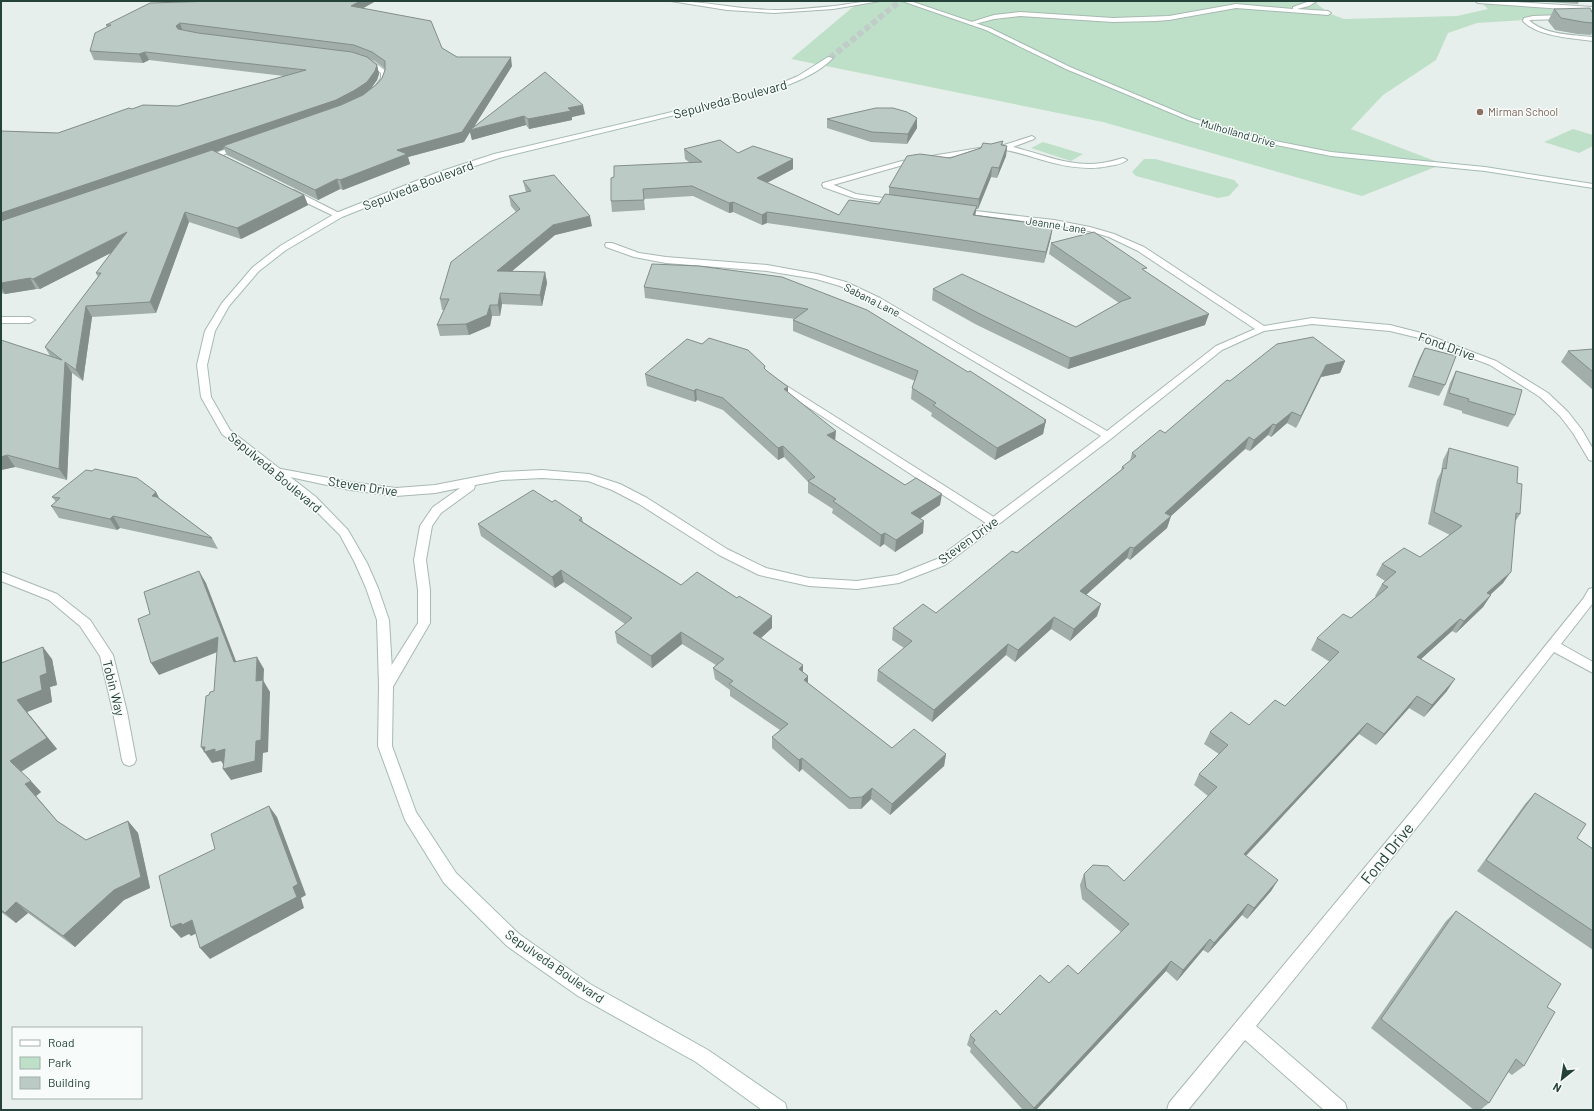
<svg xmlns="http://www.w3.org/2000/svg" width="1594" height="1111" viewBox="0 0 1594 1111" font-family="Barlow,sans-serif">
	<style>
		.green { fill: #bfe0c8 }
		.lines { fill: none; stroke-linecap: round; stroke-linejoin: round }
		.secondary-tunnel { stroke: #bfccc8; stroke-width: 6; stroke-dasharray: 6 3; stroke-linecap: butt }
		.service-casing { stroke: #a8b8b2; stroke-width: 2 }
		.minor-casing { stroke: #a8b8b2; stroke-width: 2 }
		.secondary-casing { stroke: #a4bbb3; stroke-width: 2 }
		.service { fill: #fff; fill-rule: evenodd }
		.minor { fill: #fff; fill-rule: evenodd }
		.secondary { fill: #fff; fill-rule: evenodd }
		.wall { fill: #a1aea9; fill-rule: evenodd }
		.shaded-wall { fill: #838d89 }
		.building { fill: #bbcac4; stroke: #838d89 }
		.education-dot { fill: #8d6e63; stroke: #f7fbf9; stroke-width: 1.5 }
		.labels { text-anchor: middle; stroke-width: 3; stroke-linejoin: round; paint-order: stroke }
		.far-education-label { font-size: 11px; fill: #785e54; stroke: #f7fbf9; text-anchor: start }
		.far-street-label { font-size: 11px; fill: #24423a; stroke: #f7fbf9 }
		.street-label { font-size: 13px; fill: #24423a; stroke: #f7fbf9 }
		.near-street-label { font-size: 16px; fill: #24423a; stroke: #f7fbf9 }
	</style>
	<rect width="100%" height="100%" fill="#e6efeb"/>
	<!-- green -->
	<path class="green" d="M860 1H1314L1328 13 1344 19 1457 16 1488 9 1481 2 1593 9V16L1477 23 1448 33 1436 60 1383 95 1351 129 1443 164 1362 196 1103 122 791 59Z
		M1573 129 1593 135V146L1579 153 1544 142Z
		M1043 142 1083 154 1071 161 1031 148Z
		M1144 159H1155L1234 180 1239 185 1229 196 1218 198 1136 176 1132 172Z"/>
	<g class="lines">
		<!-- secondary-tunnel -->
		<path class="secondary-tunnel" d="M830 58 900 1"/>
		<defs>
			<path id="service" d="M1310 1H1317L1309 6 1297 9 1328 11 1331 13 1328 15 1236 8 1169 20 1155 21 1113 22 1020 16 994 19 971 25 968 23 994 15 1020 12 1113 18 1169 16 1236 4 1293 9V7Z
				M1475 1H1501L1593 7V11L1478 3Z
				M1593 14V18L1529 20C1544 35 1573 35 1593 37V41C1573 38 1538 37 1523 21L1524 18 1533 16Z
				M1032 136 1035 138 1034 139 1013 147C1042 154 1071 168 1102 163 1109 162 1116 160 1123 158L1127 160C1122 164 1115 165 1109 166 1086 171 1062 166 1039 159 1025 155 1012 150 997 149L903 165 826 187 822 185 823 183 902 161 997 145H1004Z
				M774 378 997 519 999 522 997 525H989L771 383 769 381Z"/>
			<path id="minor" d="M671 1C706 1 740 10 776 10 795 10 814 8 834 6 849 4 864 1 880 1L833 9 774 13 727 10Z
				M363 58 374 62 387 72V78L380 88 375 87 381 78V73L370 64 361 61V59Z
				M237 145H240L244 147 207 161H204L200 159Z
				M823 183H829L856 194 897 200 901 202 897 204 854 198 823 187Z
				M288 190H294L343 215 339 217H336L288 194Z
				M958 209 1054 220 1090 227 1114 234 1144 247 1264 326 1312 318 1390 325 1425 334 1496 361 1548 393 1568 412 1582 430 1593 449V461L1589 460 1573 433 1560 416 1540 397 1490 365 1419 338 1390 331 1312 324 1264 331 1222 350 1112 438 945 565 899 583 857 589 809 586 759 575 719 555 639 504 612 490 588 481 542 478 502 480 475 485 474 489 441 513 432 526 426 560 430 590V623L391 690 386 691 381 690 379 686 381 682 418 623V590L414 560 420 526 433 507 460 488 435 493 396 496 350 490 276 474 272 473 271 471 272 469 276 468 350 482 396 488 435 485 502 472 542 470 589 474 620 484 647 498 727 549 766 568 809 578 857 581 897 575 937 559 1101 436 874 302 840 286 816 279 767 271 666 263 634 257 606 247 605 245 606 243H612L639 253 666 257 767 265 817 274 846 282 880 298 1107 431 1216 346 1255 329 1138 251 1109 237 1089 231 1054 225 961 213 957 211Z
				M1 317H30L35 320 30 323H1Z
				M1 572 57 594 90 620 113 655 127 712 136 760 134 764 129 766 124 764 122 760 113 712 100 656 80 626 49 600 1 581Z
				M1593 588V603L1561 644 1593 662V673L1554 652 1426 816 1256 1026 1345 1103 1347 1110H1324L1245 1040 1188 1110H1167L1169 1103 1416 806 1583 599 1589 589Z"/>
			<path id="secondary" d="M902 1H910L990 28 1070 67 1192 118 1250 136 1331 152 1485 167 1593 184V188L1485 171 1331 156 1247 139 1188 120 1066 69 986 30Z
				M828 57 833 58C817 75 791 84 769 92L499 158 442 177 342 217 286 250 259 271 229 306 215 331 207 365 211 397 230 430 316 497 348 530 367 563 378 588 389 620 393 686 392 746 416 812 456 873 519 934 590 984 708 1050 785 1103 787 1110H762L696 1062 578 996 507 946 444 883 405 820 378 746 379 686 377 620 366 588 355 563 340 535 308 503 222 434 201 397 197 365 205 331 222 303 253 267 280 246 336 213 436 173 494 154 765 90 798 76Z"/>
		</defs>
		<!-- service casing -->
		<use href="#service" class="service-casing"/>
		<!-- minor casing -->
		<use href="#minor" class="minor-casing"/>
		<!-- secondary casing -->
		<use href="#secondary" class="secondary-casing"/>
		<!-- service -->
		<use href="#service" class="service"/>
		<!-- minor -->
		<use href="#minor" class="minor"/>
		<!-- secondary -->
		<use href="#secondary" class="secondary"/>
	</g>
	<!-- wall -->
	<path class="wall" d="M1531 1H1579L1578 4Z
		M363 8 442 48 457 57 512 66 473 128 545 72 585 114 572 117V120L529 129 526 125 472 140 470 132 464 142 408 157 410 164 343 190 340 189 318 200 227 155 224 149 216 152 304 195 308 205 241 239 189 222 156 313 92 317 83 381 72 373 67 480 15 467 1 470 50 356 45 347 98 277 96 273 111 253 40 289H36L5 294 1 293V131L58 133 132 109 178 106 284 76 149 60 143 63 94 60 90 51 107 27 106 25ZM369 59 375 61 385 69V70L382 78 377 84 371 89 377 80 379 74 377 65Z
		M1554 9 1593 14V31L1591 35 1577 34 1555 30 1548 21Z
		M827 119 917 128 907 144 871 142 827 128Z
		M1003 141 1002 146H1007L1006 156 997 178 991 177 978 209H976L975 216 1051 237 1044 263 767 223 762 225 733 212 729 213 693 196 644 199 645 210 612 212 611 201 614 177 690 163 685 159 684 149 738 153 793 159V169L767 183 839 215 879 204 889 194V187L950 158 991 144Z
		M523 181 592 226 555 235 512 271 545 272 547 283 542 306 502 304 500 316H492L490 326 469 335 440 336 437 325 444 310H442L440 299 516 212 511 206 509 196 526 192Z
		M1051 243 1146 272 1205 325 1068 369 977 325 932 300 933 289 1076 327 1119 303 1049 254Z
		M782 277 1046 420 1043 434 995 460 931 416 932 413 911 399 912 388 915 381 793 331V320L795 319 645 298 644 287Z
		M1425 348 1445 385 1439 396 1408 387 1419 359Z
		M1593 349V390L1561 362 1568 351Z
		M1345 361 1340 373 1321 377 1296 428 1287 423 1271 437 1268 435 1250 451 1245 449 1171 516 1167 528 1130 560 1127 558 1086 595 1097 616 1070 641 1051 629 1015 662 1006 655 932 722 877 681 878 670 904 648 892 640 893 628 936 613 1017 553 1121 470 1122 467 1130 461 1132 453 1165 433 1230 381Z
		M765 366V369L835 440 905 485 940 505 920 519 923 533 895 552 884 544 880 547 832 513 833 509 808 493V482L784 457 778 460 723 410 697 400 695 402 647 386 645 374Z
		M1456 371 1515 415 1508 427 1462 413V411L1443 405 1450 383Z
		M1449 448 1517 483 1520 514 1515 522 1503 583 1490 595H1491L1483 607 1456 633 1452 631 1421 659 1447 691 1424 717 1409 708 1376 745 1359 734 1246 856 1278 880 1271 891 1247 919 1242 915 1208 953 1203 950 1177 981 1166 971 1036 1110H1023L970 1052 971 1048 967 1045 970 1035 1049 983 1078 974 1121 932 1082 899 1080 885 1084 874 1124 881 1208 796 1194 785 1199 774 1219 754 1204 744 1210 732 1249 725 1285 706 1330 662 1311 650 1317 638 1351 618 1376 597 1375 596 1382 584 1385 581 1376 575 1382 564 1420 557 1450 535 1428 524 1437 480 1441 472 1443 460Z
		M156 492 159 498 212 538 218 549 120 528 117 530 59 518 51 506 56 502 52 497Z
		M552 502 582 518 583 522 681 585 772 628 761 638 803 672 808 676V683L892 748 946 754 944 766 890 815 871 799 861 809H849L802 769 799 772 772 748V737L780 730 730 696V690L715 679 713 668 716 665 682 644 652 668 617 643 615 632 625 624 564 582 555 588 481 536 478 524Z
		M1 657 2 663 52 659 57 685 50 687 52 702 27 712 57 749 21 772 41 792 36 796 58 822 86 840 128 821 138 833 150 888 124 900 75 947 28 913 16 923 1 912Z
		M1535 793 1577 838 1593 849V950L1477 871 1525 804Z
		M1456 911 1547 1007 1524 1066 1512 1075 1508 1072 1489 1103 1480 1110H1474L1371 1028 1446 921Z"/>
	<!-- shaded-wall -->
	<path class="shaded-wall" d="M360 1H376L353 14 351 6Z
		M180 23 183 32 180 35 176 26Z
		M145 52 149 60 143 63 139 54Z
		M511 57 512 66 472 130 524 116 526 125 472 140 470 132 464 142 408 157 410 164 343 190 340 180 397 150Z
		M377 65 379 74 377 80 369 91 358 99 223 146 224 149 1 226V213Z
		M583 105 585 114 572 117V120L529 129 528 119 568 108Z
		M917 118V128L907 144 908 134Z
		M1007 146 1006 156 997 178 999 168Z
		M793 159V169L757 188V178Z
		M992 167 991 177 978 209 979 199Z
		M337 179 340 189 318 200 315 190Z
		M304 195 308 205 241 239 237 228Z
		M733 202V212L729 213V203Z
		M977 206 975 216 973 215Z
		M185 212 189 222 156 313 150 302Z
		M767 212V223L762 225V215Z
		M590 216 592 226 555 235 499 282 497 271 553 225Z
		M1053 226 1051 237 1044 263 1046 252Z
		M127 232 132 242 40 289 33 279Z
		M545 272 547 283 542 306 540 295Z
		M30 278 36 289 5 294 1 287V283Z
		M500 293 502 304 500 316 498 305Z
		M490 305 492 316 490 326 469 335 466 324Z
		M86 306 92 317 83 381 76 370Z
		M1209 314 1205 325 1068 369 1070 358Z
		M1345 361 1340 373 1321 377 1296 428 1301 416 1326 365Z
		M65 362 72 373 67 480 59 469Z
		M788 387V399L784 389Z
		M696 389 697 400 695 402 694 391Z
		M1292 412 1287 423 1271 437 1276 425Z
		M1046 420 1043 434 995 460 997 448Z
		M1273 424 1268 435 1250 451 1254 440Z
		M836 431 835 443 827 435Z
		M1249 437 1245 449 1161 525 1171 516 1167 528 1130 560 1134 548 1165 513Z
		M783 446 784 457 778 460V448Z
		M7 455 15 467 1 470V457Z
		M156 492 162 504 152 496Z
		M942 494 940 505 910 525 911 513Z
		M113 516 120 528 117 530 110 519Z
		M924 521 923 533 895 552 896 540Z
		M885 533 884 544 880 547 881 535Z
		M1130 547 1127 558 1077 603 1080 591Z
		M561 570 564 582 555 588 552 577Z
		M199 571 206 583 241 674 234 662Z
		M1511 572 1503 583 1479 605 1487 593Z
		M1491 595 1483 607 1456 633 1464 621Z
		M1101 604 1097 616 1070 641 1074 629Z
		M772 616V628L753 645V633Z
		M1054 617 1051 629 1015 662 1018 650Z
		M1460 619 1452 631 1410 669 1417 657Z
		M681 632 682 644 652 668 651 656Z
		M218 637 225 649 159 675 151 663Z
		M1008 644 1006 655 932 722 934 710Z
		M43 647 52 659 57 685 50 687 52 702 27 712 57 749 20 772 10 761 17 700 40 676Z
		M257 657 264 669 263 693 256 681Z
		M803 665V677L799 669Z
		M808 676V687L804 680Z
		M1455 679 1447 691 1424 717 1432 705Z
		M263 680 270 692 268 752 263 753 262 772 231 780 223 769 256 741Z
		M1417 696 1409 708 1376 745 1384 734Z
		M1367 723 1359 734 1237 865 1244 854Z
		M201 747H205L215 749H225L233 761 223 764 221 761 212 763Z
		M946 754 944 766 890 815 892 804Z
		M802 758V769L799 772V760Z
		M31 781 41 792 36 796 67 832 25 784Z
		M872 788 871 799 861 809 862 797Z
		M269 806 277 817 306 895 301 898 304 908 210 959 200 948 293 887Z
		M128 821 138 833 150 888 124 900 75 947 63 936Z
		M1278 880 1271 891 1247 919 1254 908Z
		M16 902 28 913 16 923 5 913Z
		M1248 904 1242 915 1208 953 1214 943Z
		M192 920 201 931 191 936 189 934 181 938 171 927 181 923Z
		M1210 939 1203 950 1177 981 1183 970Z
		M1171 961 1166 971 1036 1110H1033L1034 1108Z"/>
	<!-- building -->
	<path class="building" d="M216 1H360L351 6 431 21 442 48 457 57H511L462 132 397 150 407 154 340 180 337 179 315 190 223 146 341 105 363 95 377 84 382 78 385 70V61L372 52 354 45 180 23 176 26 178 29 198 33 352 52 367 57 377 65 375 71 367 82 355 90 336 100 1 213V131L58 133 129 108 132 109 143 105 178 106 306 70 145 52 139 54 90 51 95 33 111 25H106L150 3Z
		M1590 8 1593 14V23L1583 22 1561 18 1554 9Z
		M545 72 583 105 568 108 571 111 528 119 524 116 470 130Z
		M876 108H893L907 112 917 118 908 134 872 132 827 119Z
		M720 140 738 153 753 146 793 159 757 178 839 215 849 200 879 204 885 194 977 206 973 215 1053 226 1046 252 767 212 762 215 733 202 729 203 692 186 643 189 644 200 611 201V178L614 177V166L702 162 684 149Z
		M1003 141 1001 145 1007 146 999 168 992 167 979 199 889 187 907 156 920 154 950 158 981 148 983 143 991 144Z
		M212 150 304 195 237 228 185 212 150 302 86 306 76 370 65 362 59 469 7 455 1 457V340L62 360 45 347 101 273H96L127 232 33 279 30 278 1 283V221Z
		M554 175 590 216 553 225 497 271 545 272 540 295 500 293 498 305H490L487 315 466 324 437 325 449 299H440L451 262 520 209 509 196 531 191 523 181Z
		M1094 232 1147 268 1142 269 1209 314 1070 358 978 313 933 289 962 274 1076 327 1122 301 1131 298 1051 243Z
		M652 264 699 266 782 277 867 310 968 372 970 371 1046 420 1044 421 1046 422 997 448 933 405 936 403 912 388 918 371 793 320 808 309 644 287Z
		M1313 337 1345 361 1326 365 1301 416 1292 412 1276 425 1273 424 1254 440 1249 437 1165 513 1171 516 1134 548 1130 547 1080 591 1101 604 1074 629 1054 617 1018 650 1008 644 934 710 878 670 912 641 893 628 923 604 936 613 1012 551 1017 553 1124 468 1122 467 1136 456 1132 453 1160 430 1165 433 1227 380 1230 381 1277 344Z
		M709 338 748 350 765 366 764 368 767 371 788 387 784 389 836 431 827 435 905 485 916 478 942 494 911 513 924 521 896 540 885 533 881 535 833 501 836 499 808 481 815 477 783 446 778 448 723 398 696 389 694 391 645 374 687 339 702 344Z
		M1425 348 1456 356 1445 385 1413 376Z
		M1593 349V372L1568 351Z
		M1456 371 1522 390 1515 415 1468 401 1469 399 1449 393Z
		M1449 448 1518 467 1517 483 1522 484 1520 514 1516 513 1511 572 1487 593 1491 595 1464 621 1460 619 1417 657 1455 679 1432 705 1417 696 1384 734 1367 723 1244 854 1278 880 1254 908 1248 904 1214 943 1210 939 1183 970 1171 961 1034 1108 973 1043 975 1040 970 1035 996 1010 1000 1015 1040 975 1049 983 1068 965 1078 974 1129 924 1086 888 1084 874 1093 865 1108 866 1124 881 1217 787 1199 774 1228 745 1210 732 1231 712 1249 725 1275 700 1285 706 1339 652 1317 638 1343 614 1351 618 1388 587 1382 584 1396 572 1382 564 1404 548 1420 557 1462 526 1434 512 1443 468 1446 469Z
		M95 469 137 478 156 492 152 496 157 497 212 538 113 516 110 519 51 506 60 498 52 497 86 470 92 471Z
		M533 490 552 502 555 500 582 518 579 520 681 585 697 572 737 598 739 596 772 616 753 633 803 665 799 669 808 676 804 680 892 748 914 729 946 754 892 804 872 788 862 797 850 798 802 758 799 760 772 737 788 724 729 684 733 681 713 668 724 659 681 632 651 656 615 632 632 618 561 570 552 577 478 524Z
		M199 571 234 662 257 657 256 681 263 680 261 740 256 741 255 761 223 769 225 749 215 752V749L204 752 205 747H201L206 696 209 695 210 692 214 691 218 637 151 663 138 619 150 614 144 592Z
		M43 647 47 673 40 676 42 690 17 700 47 738 10 761 31 781 25 784 57 821 86 840 128 821 141 877 114 890 63 936 16 902 5 913 1 910V663Z
		M1535 793 1586 824 1577 838 1593 849V931L1486 860Z
		M269 806 298 884 293 887 297 897 200 948 192 920 182 925 181 923 171 927 159 876 215 849 211 834Z
		M1456 911 1561 984 1547 1007 1555 1012 1524 1066 1516 1059 1489 1103 1381 1019Z"/>
	<!-- markers -->
	<circle class="education-dot" cx="1480" cy="112" r="4"/>
	<g class="labels">
		<!-- far-education labels -->
		<g class="far-education-label">
			<text x="1488" y="116">Mirman School</text>
		</g>
		<!-- far-street labels -->
		<g class="far-street-label">
			<text transform="translate(1238 133) rotate(16)" y="4">Mulholland Drive</text>
			<text transform="translate(1056 225) rotate(9)" y="4">Jeanne Lane</text>
			<text transform="translate(872 300) rotate(27)" y="4">Sabana Lane</text>
		</g>
		<!-- street labels -->
		<g class="street-label">
			<text transform="translate(730 99) rotate(-15)" y="5">Sepulveda Boulevard</text>
			<text transform="translate(418 185) rotate(-21)" y="5">Sepulveda Boulevard</text>
			<text transform="translate(1447 346) rotate(20)" y="5">Fond Drive</text>
			<text transform="translate(275 472) rotate(40)" y="5">Sepulveda Boulevard</text>
			<text transform="translate(363 486) rotate(9)" y="5">Steven Drive</text>
			<text transform="translate(968 540) rotate(-36)" y="5">Steven Drive</text>
			<text transform="translate(114 688) rotate(76)" y="5">Tobin Way</text>
			<text transform="translate(555 966) rotate(35)" y="5">Sepulveda Boulevard</text>
		</g>
		<!-- near-street labels -->
		<g class="near-street-label">
			<text transform="translate(1387 853) rotate(-51)" y="6">Fond Drive</text>
		</g>
	</g>
	<!-- border -->
	<rect width="1594" height="1111" fill="none" stroke="#24423a" stroke-width="4"/>
	<!-- legend -->
	<rect x="12" y="1027" width="130" height="72" fill="#f7fbf9" stroke="#a3b1ad"/>
	<rect x="20" y="1040" width="20" height="6" fill="#ffffff" stroke="#a3b1ad"/>
	<text x="48" y="1047" font-size="12" fill="#24423a">Road</text>
	<rect x="20" y="1057" width="20" height="12" fill="#bfe0c8" stroke="#a3b1ad"/>
	<text x="48" y="1067" font-size="12" fill="#24423a">Park</text>
	<rect x="20" y="1077" width="20" height="12" fill="#bbcac4" stroke="#a3b1ad"/>
	<text x="48" y="1087" font-size="12" fill="#24423a">Building</text>
	<!-- north arrow -->
	<g transform="translate(1562 1079) rotate(210)" stroke="#f7fbf9" stroke-width="3" paint-order="stroke">
	<path d="M0-3L7 15L0 10L-7 15Z" fill="#24423a"/>
	<text y="-6" font-size="11" font-weight="bold" text-anchor="middle" fill="#24423a">N</text>
	</g>
</svg>
